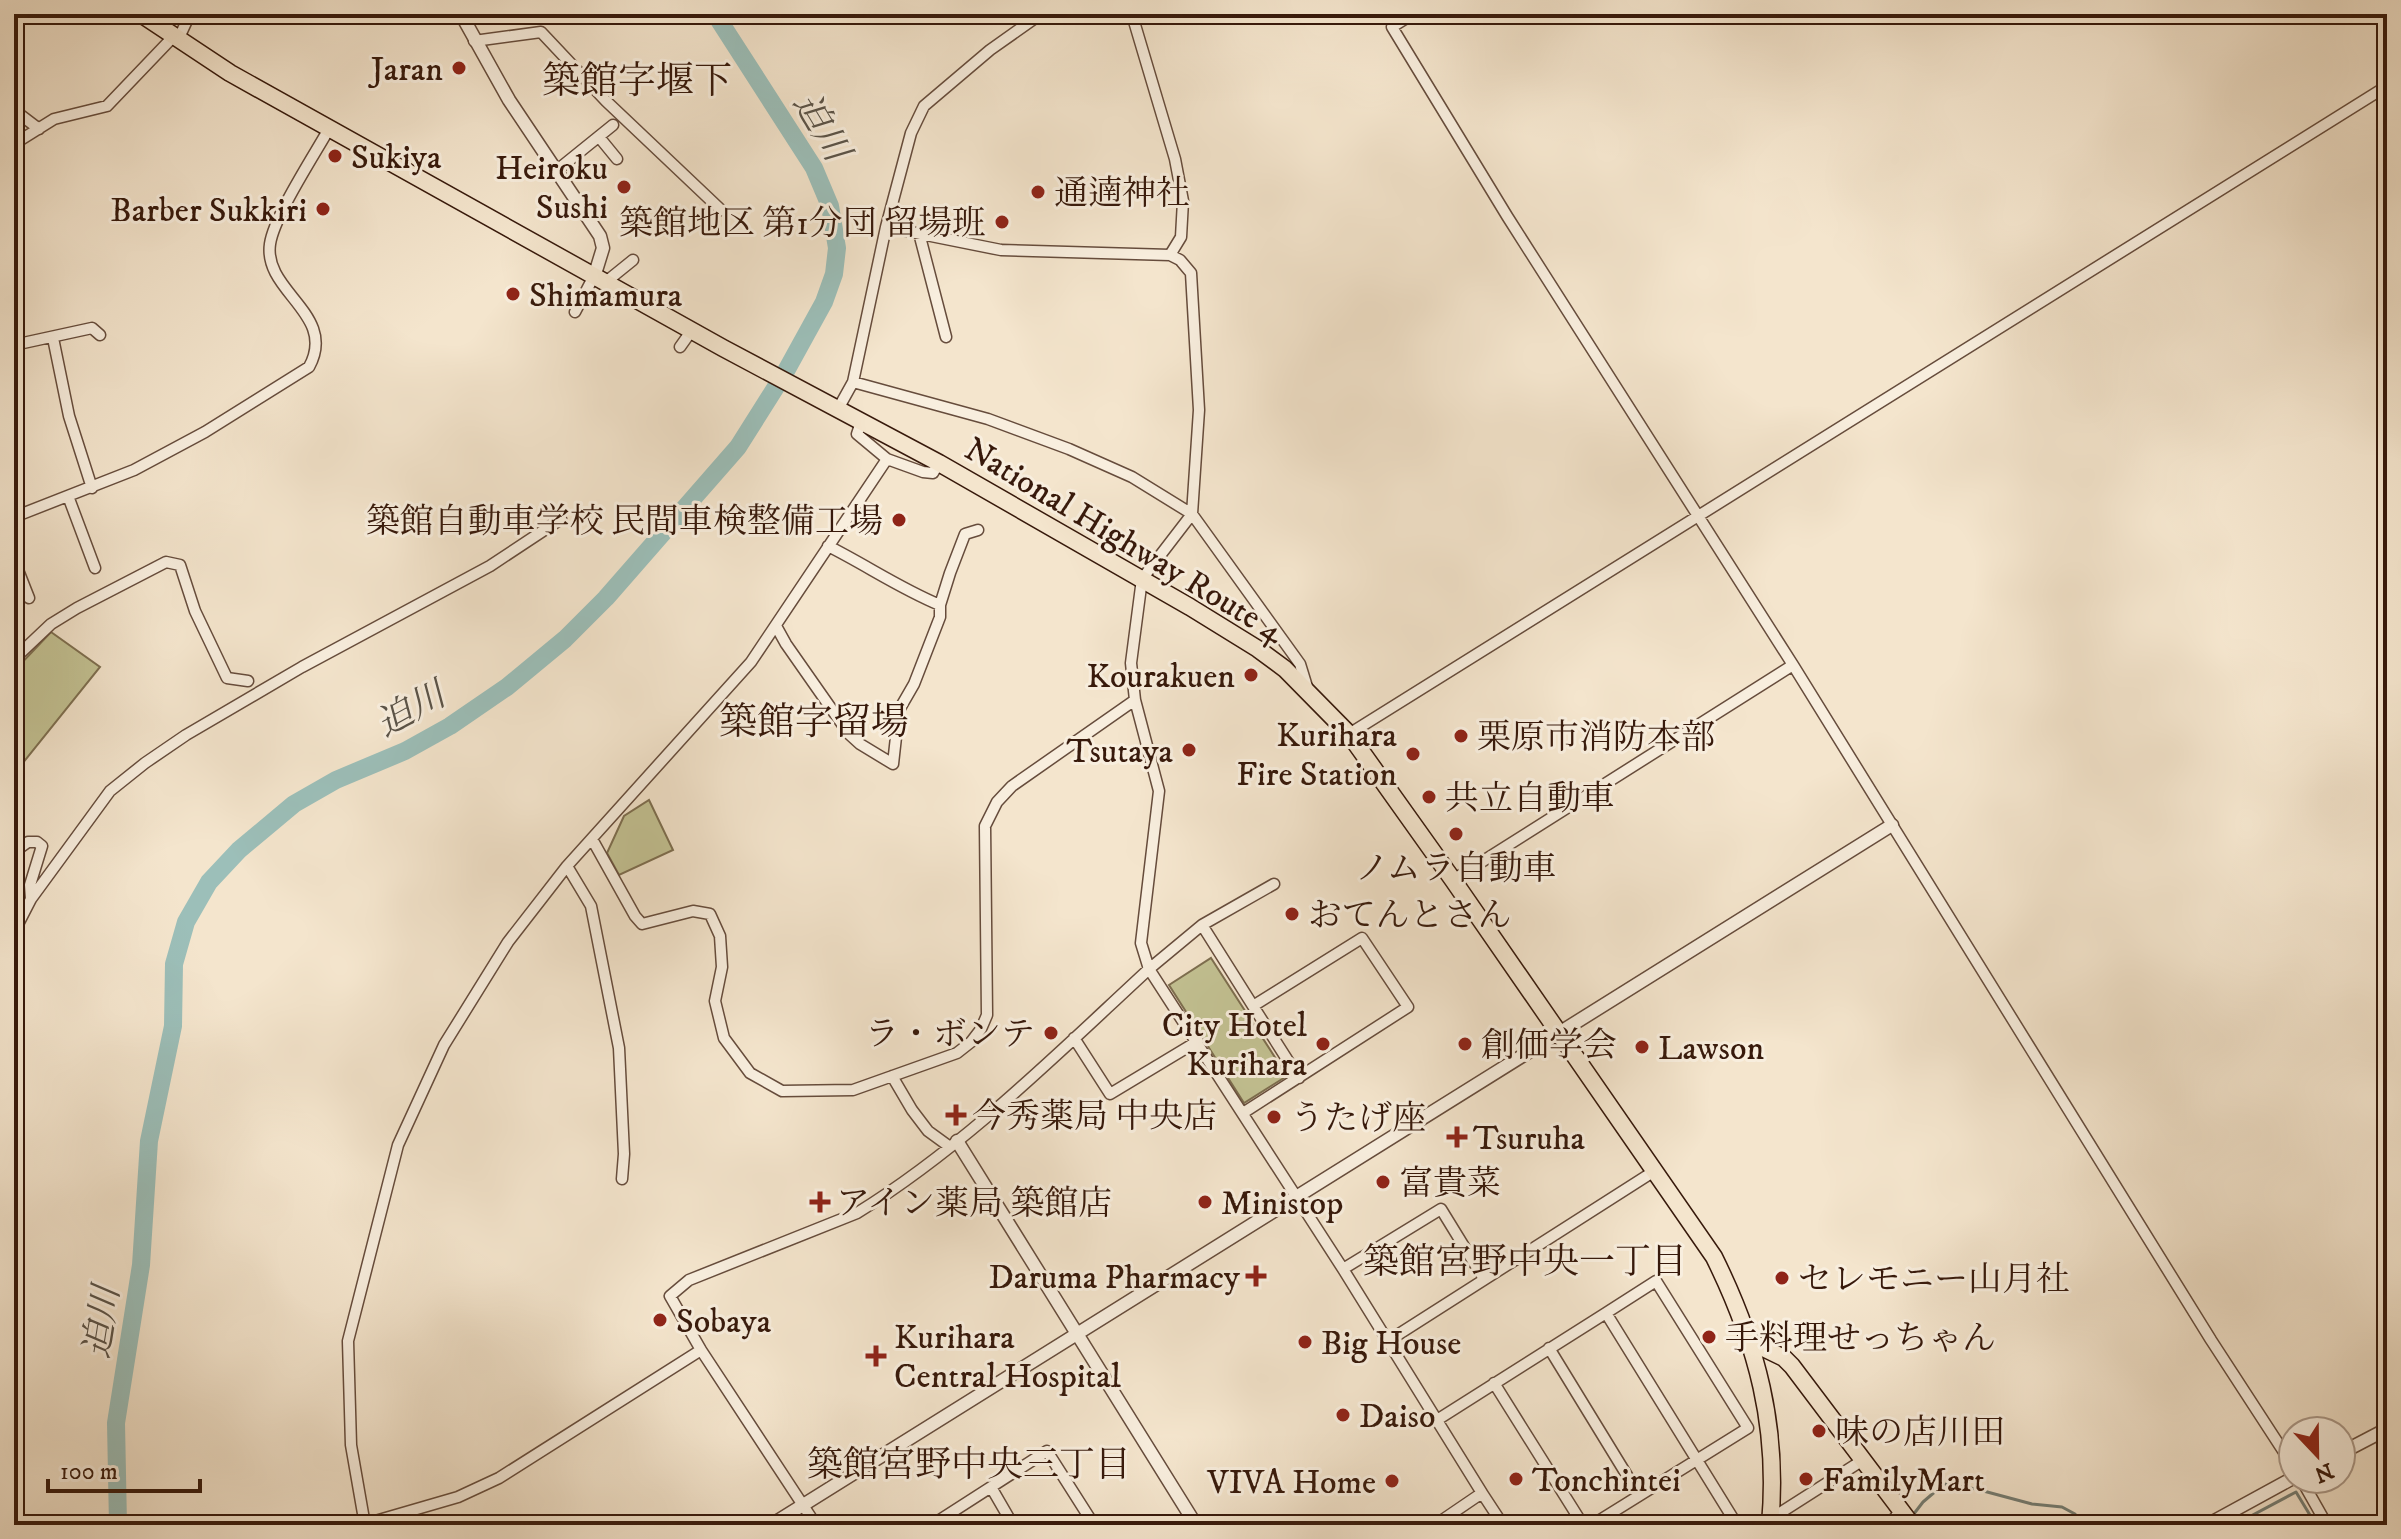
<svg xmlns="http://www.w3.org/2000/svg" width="2401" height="1539" viewBox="0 0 2401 1539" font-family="'IM FELL DW Pica','Noto Serif JP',serif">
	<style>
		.green { fill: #c3c293; stroke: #7d6e4f; stroke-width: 2 }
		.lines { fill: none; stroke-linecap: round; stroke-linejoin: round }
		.stream { stroke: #747d73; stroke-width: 3 }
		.river { stroke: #9cbfb9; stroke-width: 18 }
		.minor-casing { stroke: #664c3c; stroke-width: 13 }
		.tertiary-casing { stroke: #664c3c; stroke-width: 15 }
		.primary-casing { stroke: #37190b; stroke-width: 19 }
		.trunk-casing { stroke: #37190b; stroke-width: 19 }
		.minor { stroke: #f8eede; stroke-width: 10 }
		.tertiary { stroke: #f8eede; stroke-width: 12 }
		.primary { stroke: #f4e5cd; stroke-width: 16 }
		.trunk { stroke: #f4e5cd; stroke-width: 16 }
		.poi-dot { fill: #8f2418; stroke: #f8eede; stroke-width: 3 }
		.labels { text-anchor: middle; stroke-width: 6; stroke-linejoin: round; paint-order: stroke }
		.poi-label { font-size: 34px; fill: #37190b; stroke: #f8eede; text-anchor: start }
		.street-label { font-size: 34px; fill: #37190b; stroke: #f8eede }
		.water-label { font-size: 36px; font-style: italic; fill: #5a5348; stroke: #f8eede }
		.neighbourhood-label { font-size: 36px; fill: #37190b; stroke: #f8eede }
		.quarter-label { font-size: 38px; fill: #37190b; stroke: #f8eede }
	</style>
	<rect width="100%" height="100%" fill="#f4e5cd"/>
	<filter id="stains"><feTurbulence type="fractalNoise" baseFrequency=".0025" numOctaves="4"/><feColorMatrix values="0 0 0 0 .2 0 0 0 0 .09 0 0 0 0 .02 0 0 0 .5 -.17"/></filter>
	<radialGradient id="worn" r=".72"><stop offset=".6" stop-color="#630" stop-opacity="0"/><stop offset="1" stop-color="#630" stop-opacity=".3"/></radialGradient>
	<!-- green -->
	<path class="green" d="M51 632 100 667 14 774V671Z
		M649 800 673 850 619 875 607 853 624 816Z
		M1211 958 1287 1076 1244 1103 1169 985Z"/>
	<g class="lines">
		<!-- stream -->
		<path class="stream" d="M1913 1515 1923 1502 1944 1484 1976 1489 2032 1504 2062 1507 2075 1514 2081 1525
			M2234 1525 2296 1492 2316 1525"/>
		<!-- river -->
		<path class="river" d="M118 1525 116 1423 141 1265 149 1141 173 1026 174 964 186 922 209 882 239 850 294 804 336 780 405 751 450 726 507 687 565 639 606 598 738 447 786 371 824 302 834 274 837 248 830 206 814 168 715 14"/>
		<defs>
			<path id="minor" d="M1413 14 1392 27 1507 216 1793 665 2211 1340 2293 1466
				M1133 18 1175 159 1183 201 1181 237 1170 255
				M178 40 190 14
				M474 41 541 32 606 101 721 210
				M14 110 39 129
				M599 137 617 159
				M14 144 54 119 107 106 173 37
				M556 171 613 125
				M919 233 946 337
				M14 251 17 258
				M607 281 633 260
				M575 312 595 274
				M53 338 69 416 92 488
				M14 345 92 328 100 335
				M680 347 692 330
				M853 382 988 419 1069 449 1132 477 1192 514 1300 664 1308 690
				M838 409 853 382 886 227 911 133 924 106 990 50 1041 14
				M887 459 923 472 933 473 939 463
				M68 496 95 568
				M14 517 134 470 205 432 309 367C338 314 263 292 270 244 274 216 315 154 330 127
				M828 546C866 565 901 589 940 605
				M14 560 29 598
				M776 626 786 644 849 734 860 744 893 764 899 710 914 684 940 617V605L950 573 965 534 978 530
				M14 659 51 624 77 608 166 562 180 565 195 611 227 678 248 681
				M1349 734 2387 86
				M592 839 635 916 642 924 693 911 710 914 720 936 722 967 715 1001 724 1038 750 1073 782 1091 853 1090 957 1053 971 1042 981 1029 987 1015 985 826 997 802 1012 786 1135 700
				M14 852 28 842H37L42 846 30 885 31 899
				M567 866 591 906 619 1048 624 1154 622 1179
				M1453 880 1793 665
				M1202 925 1274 884
				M14 932 31 899 110 791 145 763 186 735 302 667 490 566 561 519
				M1253 1006 1299 1078
				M1074 1038 1110 1094 1198 1041
				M892 1076 912 1110 928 1131 950 1147
				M1243 1113 1408 1007 1362 938 1253 1006 1202 925 1149 969 1343 1269 1482 1493 1435 1525
				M1343 1269 1441 1209 1484 1279
				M1388 1341 1656 1170
				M1549 1348 1639 1495
				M1494 1383 1583 1525
				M1437 1420 1606 1313 1737 1525
				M2301 1479 2327 1525
				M991 1487 1013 1525
				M1482 1493 1503 1525
				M1771 1515 1780 1513 1863 1460
				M365 1524 458 1497 499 1478 701 1350
				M365 1525 351 1445 348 1341 398 1145 444 1045 508 942 567 866 751 662 887 459 857 434 861 422
				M816 1525 701 1350 670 1296 689 1280 857 1213C964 1147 1057 1054 1149 969L1141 943 1159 791 1135 700 1131 663 1142 579 1192 514 1199 410 1191 273 1180 260 1170 255 1001 250 886 227
				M932 1525 1047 1451 1094 1525
				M1592 1525 1748 1428 1656 1281 1606 1313
				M1888 1525 1902 1510"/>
			<path id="tertiary" d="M461 14 509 100 600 236 603 248 595 274
				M957 1141 1196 1525
				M2341 1453 2387 1429
				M771 1525 1892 825
				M2207 1525 2293 1478"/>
			<path id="primary" d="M1751 1342 1784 1358 1792 1366 1912 1525"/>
			<path id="trunk" d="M141 14 230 73 723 348 939 463 1190 607 1258 649 1285 669 1349 734 1453 880 1714 1257C1757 1344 1779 1427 1770 1525"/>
		</defs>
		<!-- minor casing -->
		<use href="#minor" class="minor-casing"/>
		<!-- tertiary casing -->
		<use href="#tertiary" class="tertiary-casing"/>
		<!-- primary casing -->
		<use href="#primary" class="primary-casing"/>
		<!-- trunk casing -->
		<use href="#trunk" class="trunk-casing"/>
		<!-- minor -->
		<use href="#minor" class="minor"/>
		<!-- tertiary -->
		<use href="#tertiary" class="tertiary"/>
		<!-- primary -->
		<use href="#primary" class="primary"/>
		<!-- trunk -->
		<use href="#trunk" class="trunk"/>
	</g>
	<!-- markers -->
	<g class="poi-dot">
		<circle cx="459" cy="68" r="8"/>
		<circle cx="335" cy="156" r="8"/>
		<circle cx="624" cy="187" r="8"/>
		<circle cx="1038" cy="192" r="8"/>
		<circle cx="323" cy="209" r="8"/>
		<circle cx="1002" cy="222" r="8"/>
		<circle cx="513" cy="294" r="8"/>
		<circle cx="899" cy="520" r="8"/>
		<circle cx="1251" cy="675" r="8"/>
		<circle cx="1461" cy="736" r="8"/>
		<circle cx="1189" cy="750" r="8"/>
		<circle cx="1413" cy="754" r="8"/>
		<circle cx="1429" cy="797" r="8"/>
		<circle cx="1456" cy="834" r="8"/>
		<circle cx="1292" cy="914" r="8"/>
		<circle cx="1051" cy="1033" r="8"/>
		<circle cx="1323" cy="1044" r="8"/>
		<circle cx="1465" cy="1044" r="8"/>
		<circle cx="1642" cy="1047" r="8"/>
		<path d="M952 1103h8v8h8v8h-8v8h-8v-8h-8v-8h8z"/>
		<circle cx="1274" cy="1117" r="8"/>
		<path d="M1453 1125h8v8h8v8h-8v8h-8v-8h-8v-8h8z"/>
		<circle cx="1383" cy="1182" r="8"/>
		<path d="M816 1190h8v8h8v8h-8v8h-8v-8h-8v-8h8z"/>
		<circle cx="1205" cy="1202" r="8"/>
		<path d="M1252 1264h8v8h8v8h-8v8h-8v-8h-8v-8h8z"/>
		<circle cx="1782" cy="1278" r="8"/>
		<circle cx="660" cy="1320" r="8"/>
		<circle cx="1709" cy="1337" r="8"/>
		<circle cx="1305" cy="1342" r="8"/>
		<path d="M872 1344h8v8h8v8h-8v8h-8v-8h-8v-8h8z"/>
		<circle cx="1343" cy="1415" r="8"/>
		<circle cx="1819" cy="1431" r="8"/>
		<circle cx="1516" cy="1479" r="8"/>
		<circle cx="1806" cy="1479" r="8"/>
		<circle cx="1392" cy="1481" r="8"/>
	</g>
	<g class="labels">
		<!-- poi labels -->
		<g class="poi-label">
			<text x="443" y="80" text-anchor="end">Jaran</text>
			<text x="351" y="168">Sukiya</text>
			<text x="608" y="179" text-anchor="end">Heiroku<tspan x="608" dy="39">Sushi</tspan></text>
			<text x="1054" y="204">通遖神社</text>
			<text x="307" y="221" text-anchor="end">Barber Sukkiri</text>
			<text x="986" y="234" text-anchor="end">築館地区 第1分団 留場班</text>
			<text x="529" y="306">Shimamura</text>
			<text x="883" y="532" text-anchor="end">築館自動車学校 民間車検整備工場</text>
			<text x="1235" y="687" text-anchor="end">Kourakuen</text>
			<text x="1397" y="746" text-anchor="end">Kurihara<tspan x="1397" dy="39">Fire Station</tspan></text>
			<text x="1477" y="748">栗原市消防本部</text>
			<text x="1173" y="762" text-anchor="end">Tsutaya</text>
			<text x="1445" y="809">共立自動車</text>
			<text x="1456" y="879" text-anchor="middle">ノムラ自動車</text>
			<text x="1308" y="926">おてんとさん</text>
			<text x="1307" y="1036" text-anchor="end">City Hotel<tspan x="1307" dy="39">Kurihara</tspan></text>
			<text x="1035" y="1045" text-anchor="end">ラ・ボンテ</text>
			<text x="1481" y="1056">創価学会</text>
			<text x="1658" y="1059">Lawson</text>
			<text x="972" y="1127">今秀薬局 中央店</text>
			<text x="1290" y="1129">うたげ座</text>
			<text x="1473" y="1149">Tsuruha</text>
			<text x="1399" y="1194">富貴菜</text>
			<text x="836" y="1214">アイン薬局 築館店</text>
			<text x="1221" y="1214">Ministop</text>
			<text x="1240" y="1288" text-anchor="end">Daruma Pharmacy</text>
			<text x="1798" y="1290">セレモニー山月社</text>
			<text x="676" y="1332">Sobaya</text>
			<text x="894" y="1348">Kurihara<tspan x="894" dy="39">Central Hospital</tspan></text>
			<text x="1725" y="1349">手料理せっちゃん</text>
			<text x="1321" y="1354">Big House</text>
			<text x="1359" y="1427">Daiso</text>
			<text x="1835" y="1443">味の店川田</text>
			<text x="1532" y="1491">Tonchintei</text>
			<text x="1822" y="1491">FamilyMart</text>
			<text x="1376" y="1493" text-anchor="end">VIVA Home</text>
		</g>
		<!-- street labels -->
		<g class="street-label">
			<text transform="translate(1125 539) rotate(31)" y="12">National Highway Route 4</text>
		</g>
		<!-- water labels -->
		<g class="water-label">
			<text transform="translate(823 126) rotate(59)" y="13">迫川</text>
			<text transform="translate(410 708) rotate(-29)" y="13">迫川</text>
			<text transform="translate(100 1322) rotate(-81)" y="13">迫川</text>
		</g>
		<!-- neighbourhood labels -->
		<g class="neighbourhood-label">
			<text x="1525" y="1273">築館宮野中央一丁目</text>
			<text x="969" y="1476">築館宮野中央三丁目</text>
		</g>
		<!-- quarter labels -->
		<g class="quarter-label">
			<text x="637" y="93">築館字堰下</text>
			<text x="814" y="734">築館字留場</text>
		</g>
	</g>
	<!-- margin -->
	<rect width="2401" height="1539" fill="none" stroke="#f4e5cd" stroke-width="48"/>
	<rect x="16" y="16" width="2369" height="1507" fill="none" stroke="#37190b" stroke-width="4"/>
	<rect x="24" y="24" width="2353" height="1491" fill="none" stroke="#37190b" stroke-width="2"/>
	<!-- north arrow -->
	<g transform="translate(2317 1455) rotate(158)"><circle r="38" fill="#f8eede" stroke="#ab998a" stroke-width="2"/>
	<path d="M0-6L14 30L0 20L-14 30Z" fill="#8f2418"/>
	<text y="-12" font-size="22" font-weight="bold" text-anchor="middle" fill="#37190b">N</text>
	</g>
	<!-- scale -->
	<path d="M48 1479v12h152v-12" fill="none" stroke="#37190b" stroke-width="4"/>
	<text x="60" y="1479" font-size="24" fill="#37190b" stroke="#f8eede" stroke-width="6" paint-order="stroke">100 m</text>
	<rect width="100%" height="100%" filter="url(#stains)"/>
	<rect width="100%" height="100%" fill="url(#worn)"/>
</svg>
